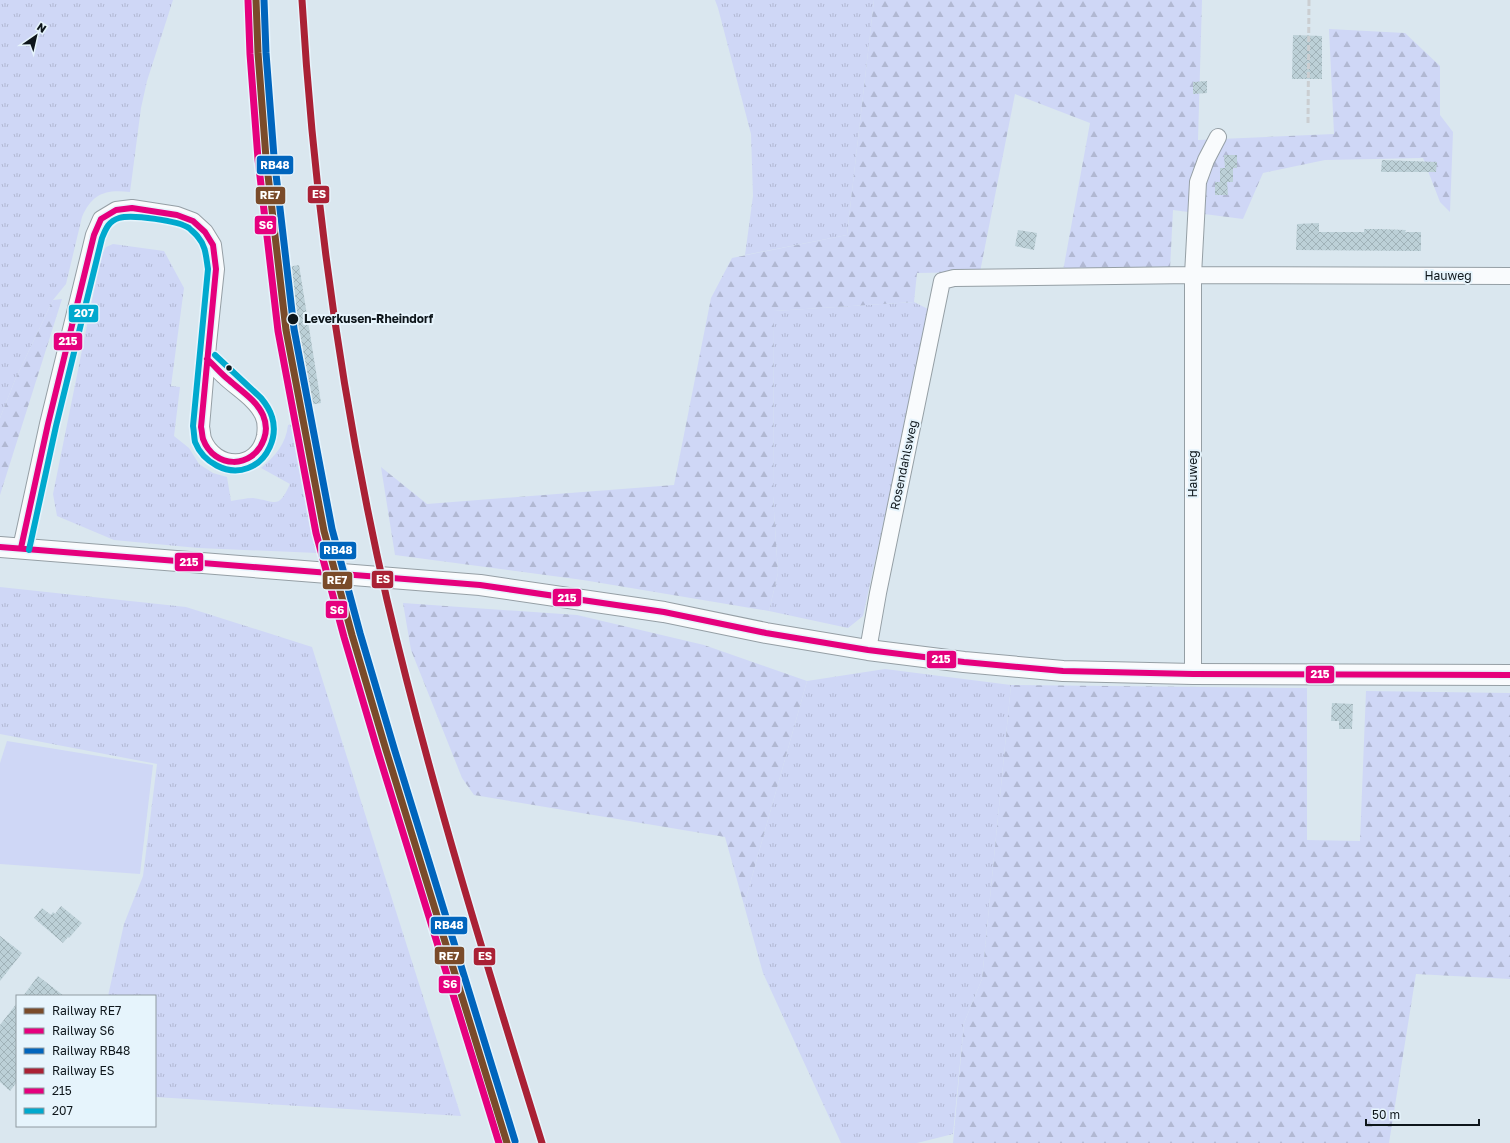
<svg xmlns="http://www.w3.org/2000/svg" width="1510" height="1143" viewBox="0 0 1510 1143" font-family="'Golos Text',sans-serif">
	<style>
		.grass { fill: url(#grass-tufts) }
		.forest { fill: url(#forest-firs) }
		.park { fill: #cfd7f6 }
		.building { fill: url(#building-cross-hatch) }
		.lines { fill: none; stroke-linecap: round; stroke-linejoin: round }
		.minor-casing { stroke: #959fa5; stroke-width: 18 }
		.major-casing { stroke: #959fa5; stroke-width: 22 }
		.minor { stroke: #f9fbfd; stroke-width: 16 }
		.major { stroke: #f9fbfd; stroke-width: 20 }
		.rail { stroke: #cbced1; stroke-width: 3; stroke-dasharray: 6 3; stroke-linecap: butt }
		.bus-1-casing { stroke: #e6f4fc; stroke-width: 9 }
		.bus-2-casing { stroke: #e6f4fc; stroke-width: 9 }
		.bus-1 { stroke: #e5007d; stroke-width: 6 }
		.bus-2 { stroke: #00a9ce; stroke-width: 6 }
		.rail-1-casing { stroke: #e6f4fc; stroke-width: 10 }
		.rail-2-casing { stroke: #e6f4fc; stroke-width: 10 }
		.rail-3-casing { stroke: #e6f4fc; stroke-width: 10 }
		.rail-4-casing { stroke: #e6f4fc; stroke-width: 10 }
		.rail-1 { stroke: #7a4b2a; stroke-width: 7 }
		.rail-2 { stroke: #e6007e; stroke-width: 7 }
		.rail-3 { stroke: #0065bd; stroke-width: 7 }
		.rail-4 { stroke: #aa2135; stroke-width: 7 }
		.stop-dot { fill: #0e161b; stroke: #e6f4fc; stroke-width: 1.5 }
		.labels { text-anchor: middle; stroke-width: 4; stroke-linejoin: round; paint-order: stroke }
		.street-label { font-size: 12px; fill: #0e161b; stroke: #e6f4fc }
		.stop-label { font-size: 12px; font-weight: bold; fill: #0e161b; stroke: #e6f4fc; text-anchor: start }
		.line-badge { stroke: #e6f4fc; stroke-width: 1.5 }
		.badge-label { font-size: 11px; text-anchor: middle; font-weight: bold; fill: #fff }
	</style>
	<defs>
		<pattern id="grass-tufts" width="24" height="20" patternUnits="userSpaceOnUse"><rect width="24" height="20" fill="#cfd7f6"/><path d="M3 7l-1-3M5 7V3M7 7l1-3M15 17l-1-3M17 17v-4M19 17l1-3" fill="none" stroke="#b1b8d2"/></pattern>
		<pattern id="forest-firs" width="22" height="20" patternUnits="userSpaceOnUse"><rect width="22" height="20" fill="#cfd7f6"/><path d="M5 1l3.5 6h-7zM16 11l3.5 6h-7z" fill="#b1b8d2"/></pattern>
		<pattern id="building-cross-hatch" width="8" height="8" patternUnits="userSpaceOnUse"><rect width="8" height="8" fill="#bcd0d7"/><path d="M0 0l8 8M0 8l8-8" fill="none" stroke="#a0b2b8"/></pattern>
	</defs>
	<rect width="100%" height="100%" fill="#dae7ef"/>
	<!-- grass -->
	<path class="grass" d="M0 0H173L147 81 141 108 130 192C105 189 92 194 82 217L66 284 53 300 15 380 0 418Z
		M715 0H874L847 235 745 255 753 196 751 134 718 8Z
		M113 244 164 251 184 288 171 386 180 387 174 436 189 448 199 464 213 473 227 477 231 501C238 500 246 498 253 498 277 501 278 510 290 484L261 468C275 456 286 444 288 425L293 424 317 553 198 548 114 540 57 516 53 494 101 256 106 247Z
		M914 302 930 310 863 616 848 628 769 611 778 573 773 496 774 311Z
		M0 587 186 607 312 647 461 1116 155 1097V996H108L124 924 143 876 157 764 0 734Z
		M885 669 1011 685 982 979 964 1023 953 1134 917 1143H841L763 973 744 905 807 681Z"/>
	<!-- forest -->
	<path class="forest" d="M874 0H1202L1198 140 1334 134 1329 29 1405 33 1440 66V115L1453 132 1450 212 1440 202 1423 158 1325 160 1263 173 1243 219 1173 210 1170 269 1063 271 1090 123 1015 94 980 272 917 273 914 302 774 311 773 496 778 573 769 611 583 580 395 555 381 467 427 504 674 485 711 298 732 258 847 235Z
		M62 299 0 495V418L15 380 53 300Z
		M403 603 577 615 704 645 807 681 744 905 725 837 474 795 462 778 411 650Z
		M1011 685 1307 688V840L1360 841 1366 691 1510 693V979L1416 974 1389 1143H953L964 1023 982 979Z"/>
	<!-- park -->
	<path class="park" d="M7 741 153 765 140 874 0 864V763Z"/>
	<!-- building -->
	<path class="building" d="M1293 35 1322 36V79H1292Z
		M1207 81V93L1193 94V82Z
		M1224 155H1237V168H1233V182H1227L1228 195H1215V182H1220V168H1225Z
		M1382 160 1437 162 1436 172H1381Z
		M1319 223V232H1364V229H1379L1406 230 1405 232H1421V251L1296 250 1297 224Z
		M1018 230 1037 233 1034 250 1015 246Z
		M299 265 321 403 303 406 282 268Z
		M1332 703 1353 704 1352 729H1339V721H1331Z
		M61 906 82 923 69 938 68 937 63 943 34 918 42 908 51 915 53 912 55 914Z
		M0 936 22 953 0 981Z
		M38 976 64 996H23Z
		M17 1003V1082L10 1091 0 1082V1025Z"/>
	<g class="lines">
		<defs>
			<path id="minor" d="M21 548 48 424 94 235 101 219 116 210 132 208 177 215 193 221 205 232 213 245 216 269 208 344 201 427C202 431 202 435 203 439 215 470 258 471 265 436 266 429 266 421 263 415 256 399 236 388 224 376 218 371 213 364 207 359
				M868 650 878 593 942 281 954 278 1193 275 1510 276
				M1193 674V275L1198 182 1206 160 1218 137"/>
			<path id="major" d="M0 547 480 585 664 612 766 633 868 650 964 662 1063 671 1193 674 1510 675"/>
		</defs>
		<!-- minor casing -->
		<use href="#minor" class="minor-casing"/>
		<!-- major casing -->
		<use href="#major" class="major-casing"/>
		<!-- minor -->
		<use href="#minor" class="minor"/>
		<!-- major -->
		<use href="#major" class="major"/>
		<!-- rail -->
		<path class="rail" d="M1308 123 1309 0"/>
		<defs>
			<path id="bus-1" d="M0 547 480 585 664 612 766 633 868 650 964 662 1063 671 1193 674 1510 675
				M21 548 48 424 94 235 101 219 116 210 132 208 177 215 193 221 205 232 213 245 216 269 201 427C202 431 202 435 203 439 214 469 253 470 264 439 267 431 266 422 263 415 256 400 241 391 229 380 221 374 215 366 207 359"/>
			<path id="bus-2" d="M29 550 56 426 102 238C106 228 109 221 119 218 132 214 179 221 189 228 192 231 196 234 198 237 206 246 206 257 208 269L193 426C194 431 194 437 195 442 203 462 227 476 248 468 268 461 278 436 272 417 270 410 266 404 261 398L215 355"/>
		</defs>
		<!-- bus-1 casing -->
		<use href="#bus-1" class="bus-1-casing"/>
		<!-- bus-2 casing -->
		<use href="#bus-2" class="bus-2-casing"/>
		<!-- bus-1 -->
		<use href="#bus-1" class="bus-1"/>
		<!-- bus-2 -->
		<use href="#bus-2" class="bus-2"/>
		<defs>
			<path id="rail-1" d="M256 0 258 53 266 158 286 330 324 531 352 635 386 750 507 1143"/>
			<path id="rail-2" d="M248 0 250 54 258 159 278 331 316 533 344 637 378 752 499 1143"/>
			<path id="rail-3" d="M264 0 266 53 274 157 294 329 332 529 360 633 394 748 515 1141"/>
			<path id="rail-4" d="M302 0C314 201 342 403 387 600 430 783 486 963 542 1143"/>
		</defs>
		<!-- rail-1 casing -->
		<use href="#rail-1" class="rail-1-casing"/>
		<!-- rail-2 casing -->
		<use href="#rail-2" class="rail-2-casing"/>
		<!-- rail-3 casing -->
		<use href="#rail-3" class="rail-3-casing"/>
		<!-- rail-4 casing -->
		<use href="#rail-4" class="rail-4-casing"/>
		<!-- rail-1 -->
		<use href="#rail-1" class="rail-1"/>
		<!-- rail-2 -->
		<use href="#rail-2" class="rail-2"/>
		<!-- rail-3 -->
		<use href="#rail-3" class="rail-3"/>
		<!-- rail-4 -->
		<use href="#rail-4" class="rail-4"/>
	</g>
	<!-- markers -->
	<g class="stop-dot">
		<circle cx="293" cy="319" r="6"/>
		<circle cx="229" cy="368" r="3.5"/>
	</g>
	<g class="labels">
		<!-- street labels -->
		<g class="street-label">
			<text x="1448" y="280">Hauweg</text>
			<text transform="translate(904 465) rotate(-78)" y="4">Rosendahlsweg</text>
			<text transform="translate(1193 474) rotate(-90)" y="4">Hauweg</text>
		</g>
		<!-- stop labels -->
		<g class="stop-label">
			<text x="304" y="323">Leverkusen-Rheindorf</text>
		</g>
	</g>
	<g class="line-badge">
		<rect x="256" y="155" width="38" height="20" rx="4" fill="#0065bd"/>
		<rect x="307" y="185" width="23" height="19" rx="4" fill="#aa2135"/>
		<rect x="255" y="186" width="31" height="19" rx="4" fill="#7a4b2a"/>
		<rect x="254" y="215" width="23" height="20" rx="4" fill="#e6007e"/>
		<rect x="68" y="304" width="31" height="19" rx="4" fill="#00a9ce"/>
		<rect x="53" y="332" width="30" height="19" rx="4" fill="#e5007d"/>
		<rect x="319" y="541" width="38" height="19" rx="4" fill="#0065bd"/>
		<rect x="174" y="552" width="30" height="20" rx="4" fill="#e5007d"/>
		<rect x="371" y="570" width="23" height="19" rx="4" fill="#aa2135"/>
		<rect x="322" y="571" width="31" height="19" rx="4" fill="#7a4b2a"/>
		<rect x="552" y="588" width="30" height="19" rx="4" fill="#e5007d"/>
		<rect x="325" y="600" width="23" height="19" rx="4" fill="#e6007e"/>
		<rect x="926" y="650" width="31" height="19" rx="4" fill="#e5007d"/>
		<rect x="1305" y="665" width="30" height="19" rx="4" fill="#e5007d"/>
		<rect x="430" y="916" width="38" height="19" rx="4" fill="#0065bd"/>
		<rect x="434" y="946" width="31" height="19" rx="4" fill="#7a4b2a"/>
		<rect x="473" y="947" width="23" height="19" rx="4" fill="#aa2135"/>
		<rect x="438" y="975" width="23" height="19" rx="4" fill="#e6007e"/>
	</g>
	<g class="badge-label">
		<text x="275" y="169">RB48</text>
		<text x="319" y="198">ES</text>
		<text x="270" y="199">RE7</text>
		<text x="266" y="229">S6</text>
		<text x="84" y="317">207</text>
		<text x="68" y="345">215</text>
		<text x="338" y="554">RB48</text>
		<text x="189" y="566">215</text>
		<text x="383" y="583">ES</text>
		<text x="337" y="584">RE7</text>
		<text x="567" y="602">215</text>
		<text x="337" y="614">S6</text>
		<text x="941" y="663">215</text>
		<text x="1320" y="678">215</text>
		<text x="449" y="929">RB48</text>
		<text x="449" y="960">RE7</text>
		<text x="485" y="960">ES</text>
		<text x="450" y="988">S6</text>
	</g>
	<!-- legend -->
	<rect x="16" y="995" width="140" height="132" fill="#e6f4fc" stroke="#909ba2"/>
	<rect x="24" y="1008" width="20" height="6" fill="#7a4b2a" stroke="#909ba2"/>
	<text x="52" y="1015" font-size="12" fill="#0e161b">Railway RE7</text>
	<rect x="24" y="1028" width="20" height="6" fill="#e6007e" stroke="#909ba2"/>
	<text x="52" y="1035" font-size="12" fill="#0e161b">Railway S6</text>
	<rect x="24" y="1048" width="20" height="6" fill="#0065bd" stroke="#909ba2"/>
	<text x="52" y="1055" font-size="12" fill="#0e161b">Railway RB48</text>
	<rect x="24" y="1068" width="20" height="6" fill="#aa2135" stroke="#909ba2"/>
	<text x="52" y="1075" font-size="12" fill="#0e161b">Railway ES</text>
	<rect x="24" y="1088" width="20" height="6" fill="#e5007d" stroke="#909ba2"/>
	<text x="52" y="1095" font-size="12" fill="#0e161b">215</text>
	<rect x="24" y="1108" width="20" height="6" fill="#00a9ce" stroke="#909ba2"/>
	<text x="52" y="1115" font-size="12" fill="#0e161b">207</text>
	<!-- north arrow -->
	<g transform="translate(36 36) rotate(34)" stroke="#e6f4fc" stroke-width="3" paint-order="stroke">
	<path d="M0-3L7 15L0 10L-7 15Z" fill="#0e161b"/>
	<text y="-6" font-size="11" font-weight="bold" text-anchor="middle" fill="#0e161b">N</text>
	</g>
	<!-- scale -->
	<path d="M1366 1119v6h113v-6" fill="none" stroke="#0e161b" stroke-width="2"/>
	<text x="1372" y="1119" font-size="12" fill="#0e161b" stroke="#e6f4fc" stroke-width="3" paint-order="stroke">50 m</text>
</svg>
